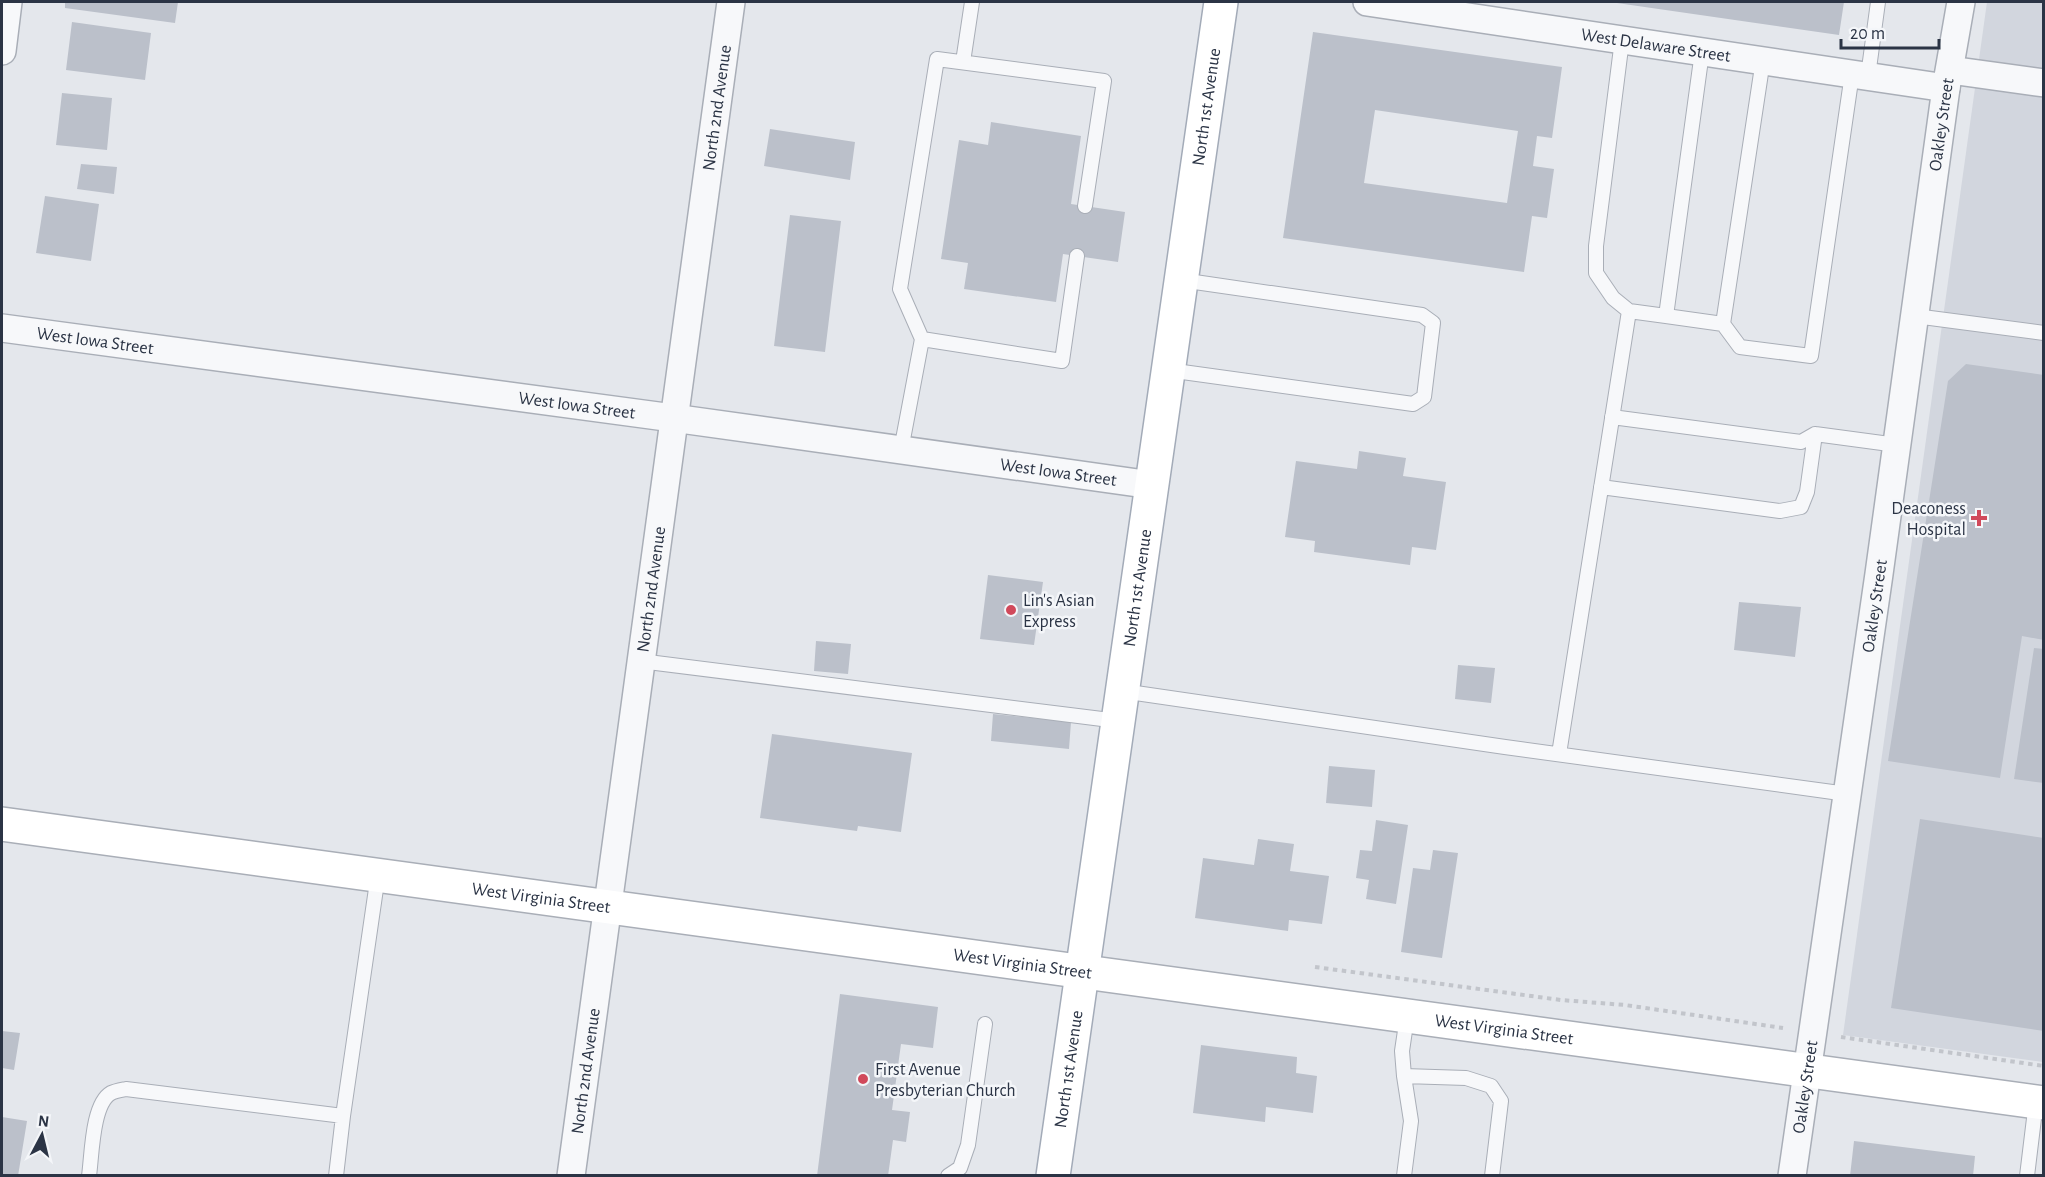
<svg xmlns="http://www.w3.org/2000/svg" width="2045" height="1177" viewBox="0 0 2045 1177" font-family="'Alegreya Sans',sans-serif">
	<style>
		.built { fill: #d2d6de }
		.building { fill: #bbc0ca; fill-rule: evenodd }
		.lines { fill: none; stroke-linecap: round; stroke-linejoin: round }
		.lane-casing { stroke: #a9aeb7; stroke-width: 16 }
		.street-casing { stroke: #a9aeb7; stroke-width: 30 }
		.secondary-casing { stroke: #a9aeb7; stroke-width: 36 }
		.primary-casing { stroke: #a3abb8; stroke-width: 36 }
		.path { stroke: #c2c5cb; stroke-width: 4; stroke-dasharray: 4.5 4.5; stroke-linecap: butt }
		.lane { stroke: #f7f8fa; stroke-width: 14 }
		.street { stroke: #f7f8fa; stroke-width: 27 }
		.secondary { stroke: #fff; stroke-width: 33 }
		.primary { stroke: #fff; stroke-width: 33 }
		.poi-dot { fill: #d1495b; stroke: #f4f6f9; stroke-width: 2 }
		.labels { text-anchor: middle; stroke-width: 5; stroke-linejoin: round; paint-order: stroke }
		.street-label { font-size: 18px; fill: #2b3445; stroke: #f4f6f9 }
		.poi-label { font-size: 18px; fill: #2b3445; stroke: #f4f6f9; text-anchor: start }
	</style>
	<rect width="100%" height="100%" fill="#e4e7ec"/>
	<!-- built -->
	<path class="built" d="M1987 2H2043V1062L1843 1035Z"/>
	<!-- building -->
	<path class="building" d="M65 2H178L175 23 65 8Z
		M1610 2H1844L1839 35Z
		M72 22 151 33 145 80 66 70Z
		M1313 32 1562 67 1552 138 1537 136 1533 166 1554 169 1547 218 1532 216 1524 272 1283 238ZM1375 110 1518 131 1507 203 1364 183Z
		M62 93 112 98 107 150 56 145Z
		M991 122 1081 136 1071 204 1125 212 1118 262 1063 254 1056 302 964 289 968 263 941 259 959 140 988 145Z
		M770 129 855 142 850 180 764 166Z
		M81 164 117 167 114 194 77 189Z
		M45 196 99 204 91 261 36 253Z
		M790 215 841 221 825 352 774 346Z
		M1966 364 2044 375V640L2022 636 2000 778 1888 761 1948 381Z
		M1359 451 1406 458 1403 476 1446 482 1436 550 1412 547 1410 565 1314 552 1315 541 1285 537 1296 461 1357 469Z
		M988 575 1043 582 1034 645 980 639Z
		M1739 602 1801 607 1795 657 1734 650Z
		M816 641 851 644 848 674 814 671Z
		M2034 648 2044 649V783L2014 779Z
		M1458 665 1495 668 1491 703 1455 699Z
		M993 714 1071 722 1069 749 991 741Z
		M772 734 912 753 901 832 858 826 857 831 760 818Z
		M1329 766 1375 770 1372 807 1326 803Z
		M1920 819 2044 838V1031L1891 1008Z
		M1376 820 1408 825 1396 904 1366 899 1369 880 1356 878 1360 850 1372 851Z
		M1258 839 1294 844 1290 871 1329 876 1322 924 1289 920 1288 931 1195 918 1203 858 1254 865Z
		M1433 850 1458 853 1442 958 1401 952 1413 868 1430 870Z
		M840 994 938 1007 933 1048 901 1044 892 1110 910 1112 906 1142 893 1140 888 1176H817Z
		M2 1031 20 1033 14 1070 2 1068Z
		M1201 1045 1297 1057 1296 1073 1317 1076 1313 1113 1266 1107 1265 1122 1193 1113Z
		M2 1117 27 1121 18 1176H2Z
		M1854 1141 1975 1156 1973 1176H1850Z"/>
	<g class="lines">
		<defs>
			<path id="lane" d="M1622 40 1596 246V273L1613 298 1629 311
				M963 62 972 2
				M1868 76 1878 2
				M1666 316 1723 324 1763 60
				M1915 316 2044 333
				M1723 324 1740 347 1811 356 1852 74
				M922 339 1062 361 1077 256
				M1168 370 1413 404 1424 397 1433 323 1422 315 1181 280
				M1612 417 1801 442 1815 434 1897 445
				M901 450 922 339 900 289 937 59 1104 81 1085 206
				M1601 487 1780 511 1801 507 1807 492 1815 434
				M640 661 1118 721
				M1122 691 1505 747 1847 794
				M1559 754 1629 311 1666 316 1702 52
				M1404 1076 1402 1051 1407 1017
				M89 1176C92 1155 92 1104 111 1093 115 1091 121 1090 126 1089L343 1116
				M336 1176 343 1116 378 875
				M948 1176 960 1168 968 1145 985 1024
				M1404 1176 1411 1121 1404 1076 1466 1078 1491 1086 1501 1101 1492 1176
				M2027 1176 2036 1102"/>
			<g id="street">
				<path id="s1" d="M1367 2 1946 88"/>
				<path d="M2 51 8 2"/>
				<path d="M1950 70 2044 83"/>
				<path id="s2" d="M2 328 673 418 1152 485"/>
				<path id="s3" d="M571 1176 731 2"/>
				<path id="s4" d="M1792 1176 1879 574 1946 88 1961 2"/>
			</g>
			<g id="secondary">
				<path id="s5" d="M2 824 2044 1103"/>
			</g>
			<g id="primary">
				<path id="s6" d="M1053 1176 1221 2"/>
			</g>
		</defs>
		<!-- lane casing -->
		<use href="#lane" class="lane-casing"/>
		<!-- street casing -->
		<use href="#street" class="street-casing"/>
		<!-- secondary casing -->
		<use href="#secondary" class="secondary-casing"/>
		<!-- primary casing -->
		<use href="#primary" class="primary-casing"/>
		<!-- path -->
		<path class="path" d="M1315 967 1561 1000 1625 1005 1783 1028
			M1841 1037 2044 1066"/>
		<!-- lane -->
		<use href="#lane" class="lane"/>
		<!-- street -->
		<use href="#street" class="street"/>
		<!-- secondary -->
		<use href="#secondary" class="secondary"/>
		<!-- primary -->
		<use href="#primary" class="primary"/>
	</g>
	<!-- markers -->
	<g class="poi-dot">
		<path d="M1976 509h6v6h6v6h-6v6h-6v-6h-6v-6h6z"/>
		<circle cx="1011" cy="610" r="6"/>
		<circle cx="863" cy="1079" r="6"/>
	</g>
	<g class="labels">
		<!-- street labels -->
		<g class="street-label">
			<text dy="6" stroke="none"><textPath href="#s1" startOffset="292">West Delaware Street</textPath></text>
			<text dy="6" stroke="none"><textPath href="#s3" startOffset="1078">North 2nd Avenue</textPath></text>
			<text dy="6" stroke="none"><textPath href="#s6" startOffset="1080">North 1st Avenue</textPath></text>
			<text dy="6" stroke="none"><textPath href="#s4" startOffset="1062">Oakley Street</textPath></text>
			<text dy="6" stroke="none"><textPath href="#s2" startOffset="94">West Iowa Street</textPath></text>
			<text dy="6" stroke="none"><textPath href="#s2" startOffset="580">West Iowa Street</textPath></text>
			<text dy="6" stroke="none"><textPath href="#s2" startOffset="1066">West Iowa Street</textPath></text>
			<text dy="6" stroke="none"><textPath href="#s3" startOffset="592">North 2nd Avenue</textPath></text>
			<text dy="6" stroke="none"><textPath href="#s6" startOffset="594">North 1st Avenue</textPath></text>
			<text dy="6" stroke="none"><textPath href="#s4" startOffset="576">Oakley Street</textPath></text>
			<text dy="6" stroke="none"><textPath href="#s5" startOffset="544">West Virginia Street</textPath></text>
			<text dy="6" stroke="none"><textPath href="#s5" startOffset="1030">West Virginia Street</textPath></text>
			<text dy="6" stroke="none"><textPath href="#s5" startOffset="1516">West Virginia Street</textPath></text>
			<text dy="6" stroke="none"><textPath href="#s3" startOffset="106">North 2nd Avenue</textPath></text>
			<text dy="6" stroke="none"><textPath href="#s6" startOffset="108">North 1st Avenue</textPath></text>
			<text dy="6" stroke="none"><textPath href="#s4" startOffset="90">Oakley Street</textPath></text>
		</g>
		<!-- poi labels -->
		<g class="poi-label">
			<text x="1966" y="514" text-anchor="end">Deaconess<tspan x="1966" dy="21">Hospital</tspan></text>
			<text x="1023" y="606">Lin's Asian<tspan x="1023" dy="21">Express</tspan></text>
			<text x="875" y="1075">First Avenue<tspan x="875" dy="21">Presbyterian Church</tspan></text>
		</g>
	</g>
	<!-- border -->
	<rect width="2045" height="1177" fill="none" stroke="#2b3445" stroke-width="6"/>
	<!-- north arrow -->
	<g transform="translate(42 1135) rotate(7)" stroke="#f4f6f9" stroke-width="4.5" paint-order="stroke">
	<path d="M0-4.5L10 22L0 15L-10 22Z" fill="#2b3445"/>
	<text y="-9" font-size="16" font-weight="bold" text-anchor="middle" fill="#2b3445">N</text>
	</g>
	<!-- scale -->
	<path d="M1841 39v9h98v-9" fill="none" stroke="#2b3445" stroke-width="3"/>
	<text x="1850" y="39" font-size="18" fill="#2b3445" stroke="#f4f6f9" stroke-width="4.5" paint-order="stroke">20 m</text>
</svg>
